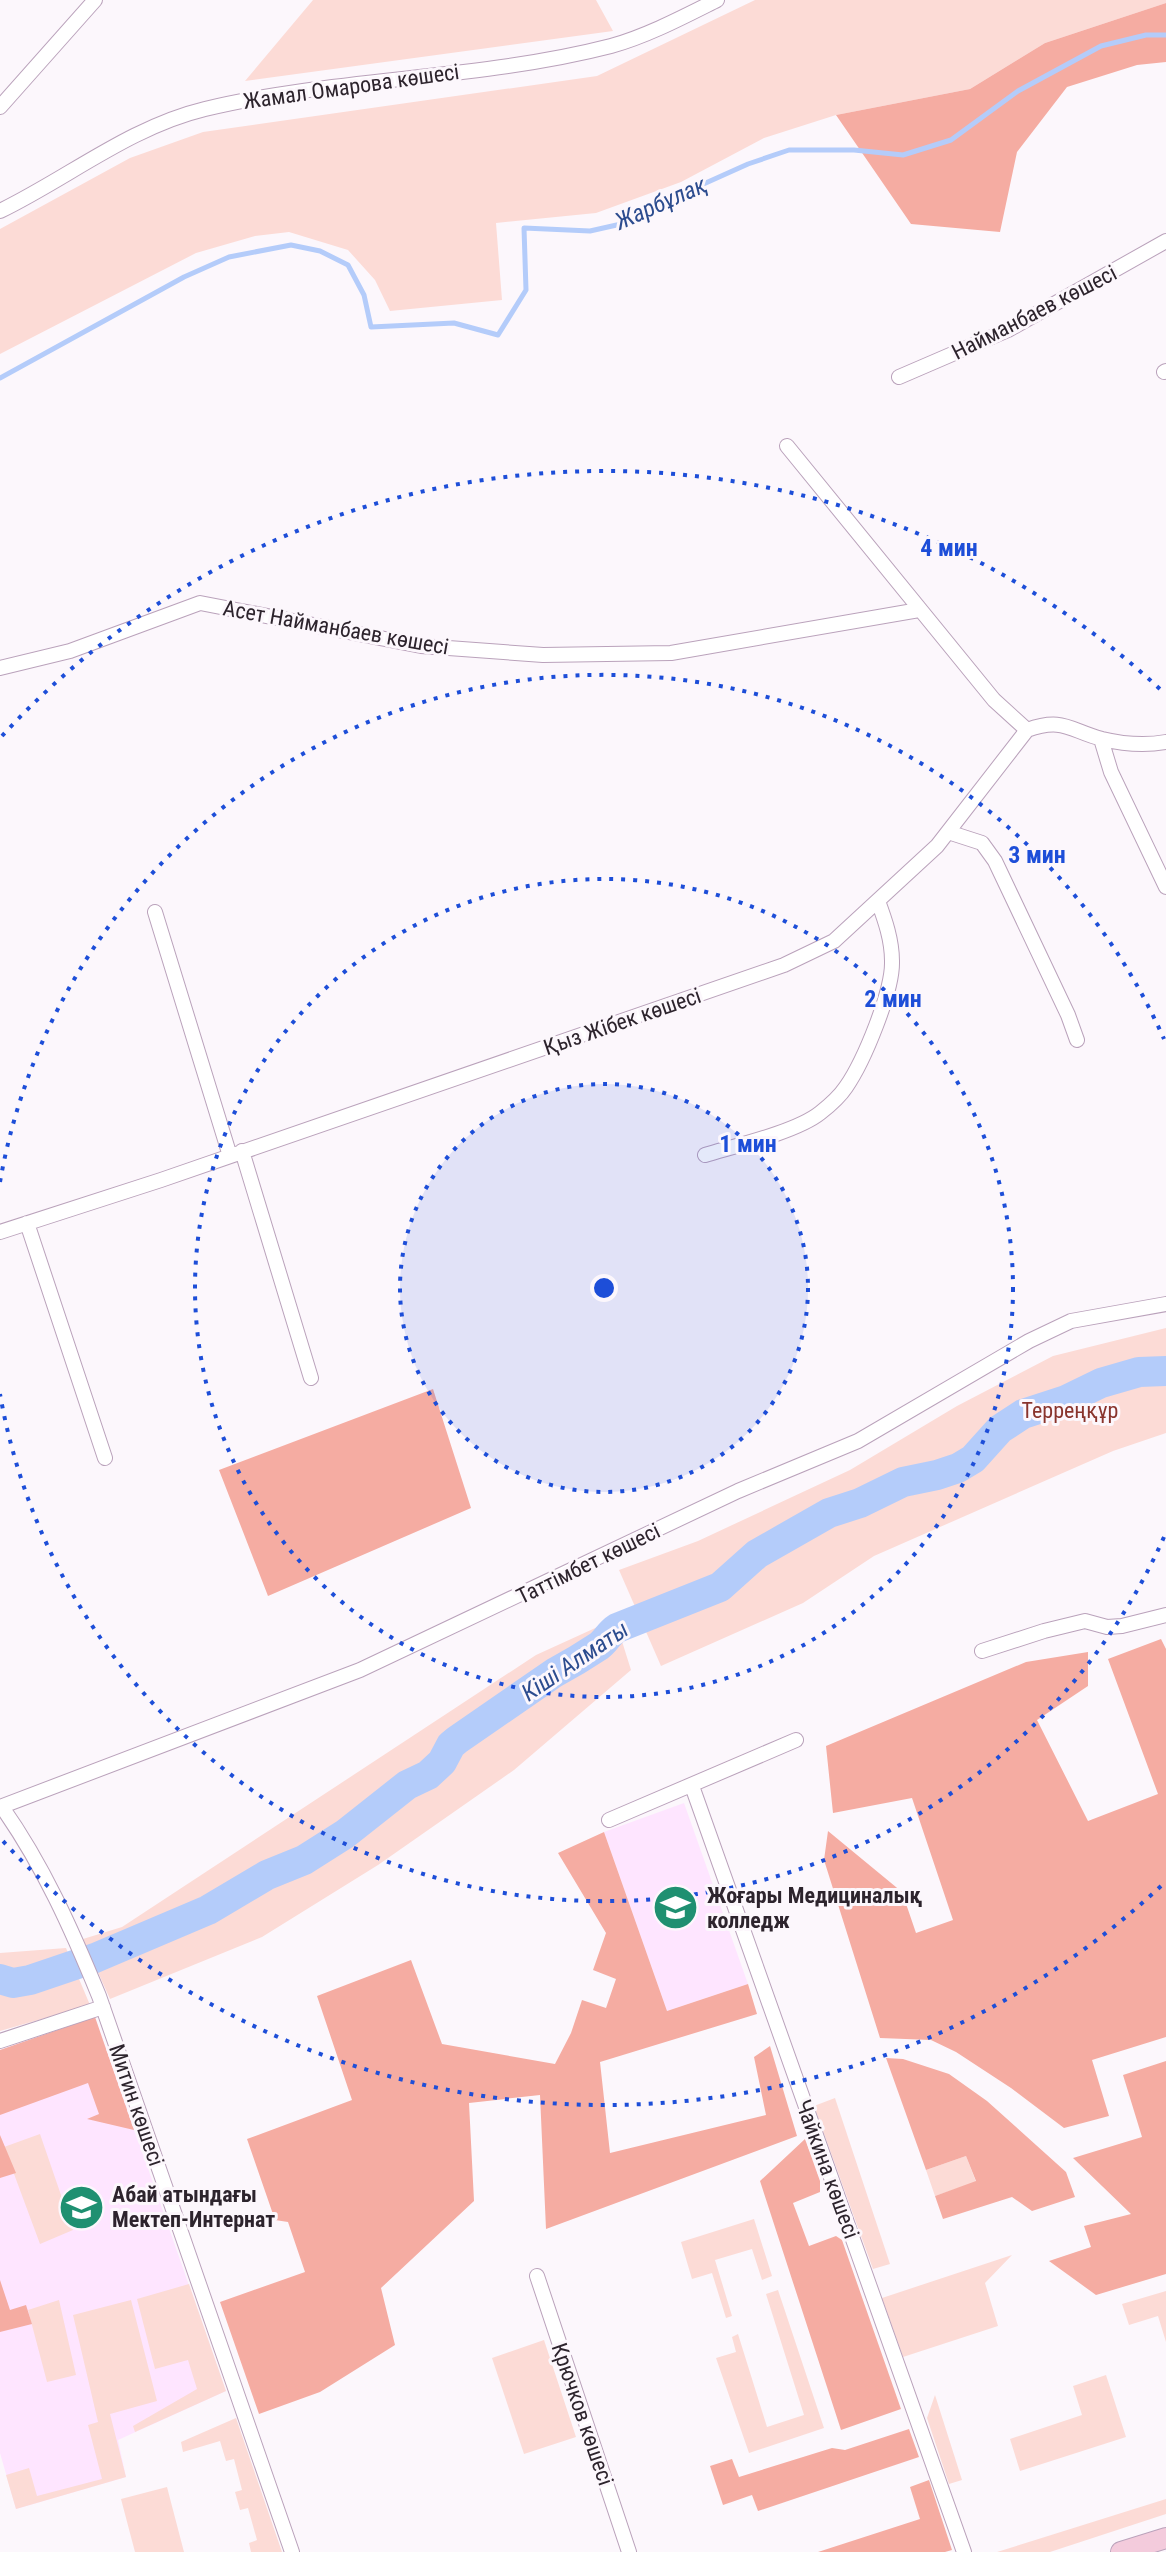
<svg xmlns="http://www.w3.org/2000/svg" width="1166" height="2552" viewBox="0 0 1166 2552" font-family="'Roboto Condensed',sans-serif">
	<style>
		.built { fill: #fee5ff }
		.green { fill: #fcdbd6 }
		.forest { fill: #f5aca2 }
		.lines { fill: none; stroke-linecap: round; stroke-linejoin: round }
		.stream { stroke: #b4ccfa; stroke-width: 5 }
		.river { stroke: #b4ccfa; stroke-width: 30 }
		.street-casing { stroke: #baa2bb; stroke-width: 16 }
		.secondary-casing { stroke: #baa2bb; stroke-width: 22 }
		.street { stroke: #fff; stroke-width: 14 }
		.secondary { stroke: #f3cbdc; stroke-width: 20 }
		.ring { fill: none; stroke: #1d4ed8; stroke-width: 4; stroke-dasharray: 4 8 }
		.labels { text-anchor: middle; stroke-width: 6; stroke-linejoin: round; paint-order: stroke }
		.street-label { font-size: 22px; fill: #2d242d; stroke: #fcf7fc }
		.park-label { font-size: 22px; fill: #89342d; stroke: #fcf7fc }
		.poi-label { font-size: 22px; font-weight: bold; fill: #2d242d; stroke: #fcf7fc; text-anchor: start }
		.water-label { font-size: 24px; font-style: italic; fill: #2c4c8f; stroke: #fcf7fc }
		.centre { fill: #1d4ed8; stroke: #fcf7fc; stroke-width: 4 }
		.ring-label { font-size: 24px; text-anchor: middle; font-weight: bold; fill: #1d4ed8; stroke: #fcf7fc; stroke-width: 6; stroke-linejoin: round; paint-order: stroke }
	</style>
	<rect width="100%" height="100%" fill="#fcf7fc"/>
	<!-- built -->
	<path class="built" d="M684 1803 748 1984 667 2011 604 1832Z
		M95 2017 226 2391 118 2440 126 2477 16 2509 0 2453V2050Z"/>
	<!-- green -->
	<path class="green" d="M313 0H596L613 31 245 81Z
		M755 0H1166V3L1045 43 970 89 836 115 764 138 681 182 596 213 496 223 502 300 390 311 375 280 348 250 289 232 255 236 196 253 0 354V229L130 158 203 132 597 76Z
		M1166 1328V1433L1113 1451 874 1556 803 1603 661 1666 619 1570 698 1541 850 1470 957 1406 1053 1356Z
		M615 1619 631 1670 514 1770 378 1865 262 1937 110 1999 83 1939 122 1927 536 1655Z
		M66 1948 90 2005 0 2031V1953Z
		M835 2098 890 2264 873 2269 814 2106Z
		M40 2134 73 2230 40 2244 4 2147Z
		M966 2156 976 2182 935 2196 926 2170Z
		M754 2219 772 2276 762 2280 752 2249 715 2260 732 2316 726 2318 712 2273 692 2279 681 2242Z
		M1012 2255 985 2283 998 2326 903 2357 882 2298Z
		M189 2284 226 2391 135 2432 133 2426 197 2389 188 2360 155 2369 137 2299Z
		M778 2290 824 2428 749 2453 716 2358 736 2352 732 2337 738 2334 767 2427 804 2415 766 2294Z
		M1166 2291V2342L1158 2316 1129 2325 1122 2304Z
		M59 2300 76 2375 47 2382 28 2310Z
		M131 2300 157 2401 110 2414 126 2477 16 2509 6 2475 29 2468 37 2496 102 2479 88 2425 98 2422 73 2315Z
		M544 2340 576 2437 524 2454 492 2358Z
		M1106 2375 1126 2437 1020 2471 1010 2439 1082 2415 1073 2386Z
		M935 2395 962 2480 949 2484 927 2418Z
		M236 2418 282 2552H251L249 2543 257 2540 248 2508 240 2510 235 2492 242 2490 234 2459 226 2461 220 2441 183 2452 181 2442Z
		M167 2487 184 2552H135L121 2499Z
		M1166 2499V2514L1050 2552H997Z"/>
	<!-- forest -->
	<path class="forest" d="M1166 3V62L1137 65 1067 87 1017 152 1000 232 911 224 836 115 970 89 1045 43Z
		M433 1389 471 1508 268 1596 219 1470Z
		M1161 1639 1166 1649V2037L1092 2060 1109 2116 1064 2128 1011 2088 956 2052 931 2040 880 2038 824 1860 828 1831 902 1892 916 1933 953 1920 912 1798 833 1813 826 1746 1026 1662 1088 1652V1686L1037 1720 1088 1821 1158 1794 1108 1659Z
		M604 1832 667 2011 748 1984 757 2014 600 2062 610 2153 766 2115 754 2057 770 2046 797 2136 546 2229 540 2095 469 2103 474 2201 381 2288 395 2345 320 2392 259 2414 220 2302 305 2272 288 2222 275 2220 247 2139 352 2100 317 1996 411 1960 442 2044 555 2064 571 2033 582 2000 606 2008 616 1979 593 1970 606 1933 558 1853Z
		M95 2017 134 2130 87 2119 99 2114 88 2083 0 2115V2050Z
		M886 2058 903 2059 949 2074 987 2101 1066 2172 1075 2197 1032 2211 1012 2197 943 2219 935 2196 976 2181 966 2156 926 2170Z
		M1166 2061V2274L1096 2295 1049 2261 1091 2247 1084 2226 1131 2214 1073 2158 1142 2137 1123 2075Z
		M0 2135 16 2173 0 2178Z
		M805 2139 820 2181V2192L793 2203 809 2246 836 2236 842 2240 901 2409 841 2430 760 2181Z
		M0 2280 10 2310 26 2305 32 2324 0 2332Z
		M909 2429 919 2457 758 2511 752 2495 723 2505 710 2466 732 2459 739 2477 832 2448 845 2450Z
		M929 2480 952 2550 945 2552H818L920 2519 910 2487Z"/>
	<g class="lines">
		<!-- stream -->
		<path class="stream" d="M0 378 184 277 229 257 291 245 320 251 348 265 364 295 371 327 454 323 498 335 526 290 524 228 590 231 630 222 699 186 748 164 789 150H854L903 155 951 140 1018 91 1101 46 1146 35H1166"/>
		<!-- river -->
		<path class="river" d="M0 1979 13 1983 30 1980 95 1958 208 1910 267 1875 304 1860 345 1834 407 1785 428 1775 442 1762 451 1745 457 1740 554 1673C569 1665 584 1656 599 1646 606 1641 609 1633 617 1628L720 1587 757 1554 829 1513 860 1503 903 1482 937 1475 958 1468 973 1459 1000 1429 1023 1414 1066 1400 1101 1383 1139 1372 1166 1371"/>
		<defs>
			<path id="street" d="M0 107 95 0
				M0 211C68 178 130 127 205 109 338 77 479 80 611 46 647 36 683 17 717 0
				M1164 372 1166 371
				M899 377 1008 330 1166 241
				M787 446 994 700 1027 730
				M0 668 70 651 200 603 421 646 543 655 671 653 919 610
				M1101 739 1111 772 1166 887
				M948 832 982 843 995 861 1068 1015 1077 1040
				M155 912 230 1156
				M242 1151 311 1378
				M705 1155C735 1146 796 1132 820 1113 829 1106 840 1096 846 1087 864 1061 893 991 892 961 892 940 885 920 878 901
				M27 1223 105 1458
				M0 1232 161 1180 784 965 834 941 937 846 1027 730C1063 717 1069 730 1102 739 1123 744 1144 746 1166 742
				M982 1651 1044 1631 1085 1621 1107 1627 1122 1626 1166 1615
				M692 1786 964 2552
				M0 1807 360 1670 738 1491 858 1441 1029 1341 1071 1321 1166 1304
				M2 1807C43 1865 72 1930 99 1996L292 2552
				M609 1820 796 1740
				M0 2041 103 2007
				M537 2276 629 2552"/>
			<path id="secondary" d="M1121 2552 1166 2538"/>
		</defs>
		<!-- street casing -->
		<use href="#street" class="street-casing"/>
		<!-- secondary casing -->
		<use href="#secondary" class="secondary-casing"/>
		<!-- street -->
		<use href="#street" class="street"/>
		<!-- secondary -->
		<use href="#secondary" class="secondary"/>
	</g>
	<!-- distance rings -->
	<circle cx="604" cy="1288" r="204" fill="#1d4ed8" fill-opacity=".12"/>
	<g class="ring">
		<circle cx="604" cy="1288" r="204"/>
		<circle cx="604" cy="1288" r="409"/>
		<path d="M1164 1537A613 613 0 0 1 0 1394M0 1182A613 613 0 0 1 1164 1039"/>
		<path d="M1161 1886A817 817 0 0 1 2 1840M2 736A817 817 0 0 1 1161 690"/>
	</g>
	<!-- icons -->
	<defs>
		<symbol id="university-disc" viewBox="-11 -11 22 22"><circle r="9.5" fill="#1f9071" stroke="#fcf7fc"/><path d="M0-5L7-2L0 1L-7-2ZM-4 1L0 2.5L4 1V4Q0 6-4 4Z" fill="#fff"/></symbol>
		<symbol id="school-disc" viewBox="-11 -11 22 22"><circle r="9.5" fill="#1f9071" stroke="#fcf7fc"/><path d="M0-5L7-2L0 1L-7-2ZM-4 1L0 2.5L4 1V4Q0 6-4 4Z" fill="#fff"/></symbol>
	</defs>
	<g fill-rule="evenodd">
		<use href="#university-disc" x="650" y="1882" width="51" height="51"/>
		<use href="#school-disc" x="56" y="2182" width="51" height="51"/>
	</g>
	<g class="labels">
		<!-- street labels -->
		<g class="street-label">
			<text transform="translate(351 86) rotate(-8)" y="8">Жамал Омарова көшесі</text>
			<text transform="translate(1034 312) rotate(-27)" y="8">Найманбаев көшесі</text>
			<text transform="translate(336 627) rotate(10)" y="8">Асет Найманбаев көшесі</text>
			<text transform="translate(622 1021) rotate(-19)" y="8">Қыз Жібек көшесі</text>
			<text transform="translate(588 1563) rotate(-26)" y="8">Таттімбет көшесі</text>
			<text transform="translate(137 2105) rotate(71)" y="8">Митин көшесі</text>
			<text transform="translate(828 2169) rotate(70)" y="8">Чайкина көшесі</text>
			<text transform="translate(583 2414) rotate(71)" y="8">Крючков көшесі</text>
		</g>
		<!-- park labels -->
		<g class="park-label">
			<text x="1070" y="1418">Терреңқұр</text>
		</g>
		<!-- poi labels -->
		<g class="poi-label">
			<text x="707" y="1903">Жоғары Медициналық<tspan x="707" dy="25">колледж</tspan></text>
			<text x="112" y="2202">Абай атындағы<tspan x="112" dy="25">Мектеп-Интернат</tspan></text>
		</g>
		<!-- water labels -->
		<g class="water-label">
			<text transform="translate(661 203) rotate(-24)" y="8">Жарбұлақ</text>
			<text transform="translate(575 1661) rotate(-34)" y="8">Кіші Алматы</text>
		</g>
	</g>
	<circle cx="604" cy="1288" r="12" class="centre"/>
	<g class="ring-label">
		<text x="949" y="556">4 мин</text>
		<text x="1037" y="863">3 мин</text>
		<text x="893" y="1007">2 мин</text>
		<text x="748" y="1152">1 мин</text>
	</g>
</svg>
